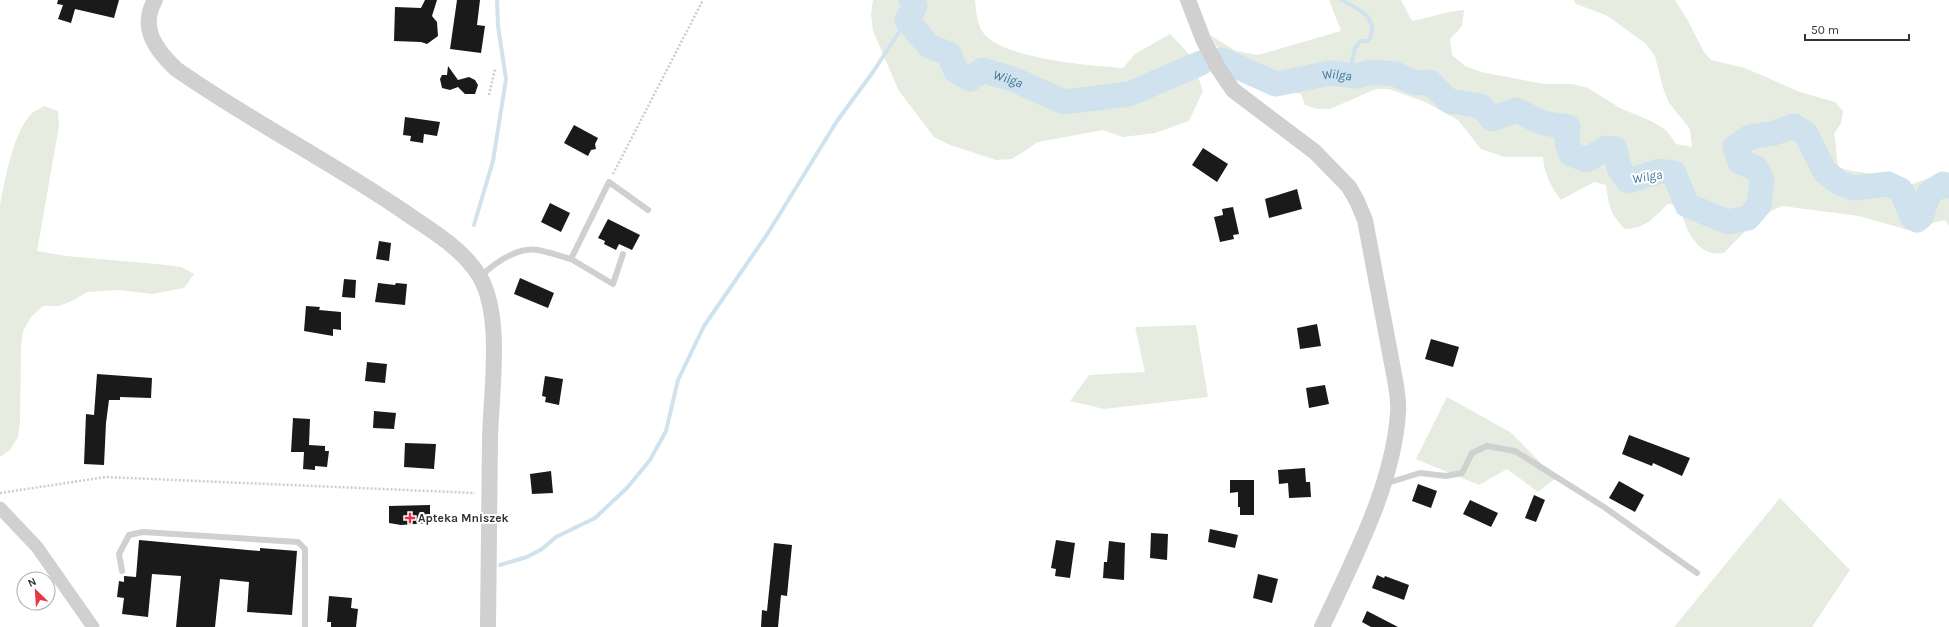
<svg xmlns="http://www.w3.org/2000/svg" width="1949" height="627" viewBox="0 0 1949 627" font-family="Karla,sans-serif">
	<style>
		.green { fill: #e6ecdf }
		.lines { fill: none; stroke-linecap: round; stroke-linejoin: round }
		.stream { stroke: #cfe2ee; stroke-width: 4 }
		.river { stroke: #cfe2ee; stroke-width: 25 }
		.building { fill: #1a1a1a }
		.path { stroke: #cdcdcd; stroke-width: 2.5; stroke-dasharray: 2 2; stroke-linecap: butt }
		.service { stroke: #d0d0d0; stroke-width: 6 }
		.minor { stroke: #d0d0d0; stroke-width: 13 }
		.tertiary { stroke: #d0d0d0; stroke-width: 16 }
		.poi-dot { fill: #e63946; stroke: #fff; stroke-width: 1.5 }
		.labels { text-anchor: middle; stroke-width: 4; stroke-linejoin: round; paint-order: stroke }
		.poi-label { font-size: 12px; font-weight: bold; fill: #333; stroke: #fff; text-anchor: start }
		.water-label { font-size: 13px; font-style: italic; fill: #3f7597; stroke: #fff }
	</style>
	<rect width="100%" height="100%" fill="#fff"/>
	<!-- green -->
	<path class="green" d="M873 0H975C976 12 977 26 985 35 1007 59 1091 66 1123 68L1135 54 1170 34 1191 56 1203 91 1189 121 1155 133 1123 137 1103 130 1038 142 1012 159 996 160 950 145 934 137 899 91 873 31 871 14Z
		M1329 0H1401L1412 21C1429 18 1446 11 1464 10L1462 26 1450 39 1452 55 1465 66 1481 72 1544 84H1572L1588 88 1620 108 1653 122 1667 131 1676 144 1692 147 1690 129 1669 103 1663 88 1655 56 1645 43 1606 15 1576 4 1574 0H1675L1688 21 1704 52 1711 60 1745 68 1800 92 1835 102 1843 111 1841 123 1834 134C1837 145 1835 156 1839 167 1852 173 1867 171 1881 177 1889 180 1894 186 1904 185 1919 184 1933 173 1949 177V226L1945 220 1932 223 1920 228 1908 230 1859 216 1782 206C1759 215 1741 236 1724 253 1721 253 1715 254 1712 253 1692 248 1683 222 1680 205L1668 204C1653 218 1647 228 1625 229 1610 214 1609 206 1606 185L1594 182 1561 200C1551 187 1544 173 1543 157H1505L1481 149 1458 120 1425 102 1389 89H1376L1330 109H1317L1305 105 1301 94 1289 91 1276 94 1253 86 1226 61 1210 35 1236 51 1258 55 1341 31Z
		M44 106 58 111 59 126 37 251 66 256 167 265 181 267 194 274 184 288 152 294 119 290 87 292 74 300 59 306H43L31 317 23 331 21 346 20 422 18 437 10 450 0 457V205C5 180 13 133 31 114 34 111 40 109 44 106Z
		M1196 325 1208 397 1104 409 1070 401 1089 375 1145 372 1135 327Z
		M1447 397 1510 432 1556 478 1538 492 1507 469 1479 485 1416 459Z
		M1780 498 1850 570 1812 627H1674Z"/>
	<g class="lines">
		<!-- stream -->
		<path class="stream" d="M1338 73 1352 62 1355 48 1361 41H1368C1371 38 1371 36 1372 32 1374 14 1355 8 1342 0
			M474 225 493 161 506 79 498 26 497 0
			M500 565 527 557 542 549 556 537 595 518 627 488 650 460 666 431 678 380 704 326 768 233 837 121 873 72 907 20"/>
		<!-- river -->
		<g class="river">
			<path id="s1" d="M911 0 915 6 907 20 929 46 949 54 956 71 970 79 982 70 1015 80 1064 102 1129 94 1201 63"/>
			<path id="s2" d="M1222 60 1276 84 1330 73 1356 76 1372 72 1395 74 1415 83 1430 82 1449 101 1481 106 1492 119 1516 110 1543 123 1568 127 1567 143 1571 154 1587 160 1606 148 1615 149 1619 168 1628 181 1660 171 1674 173 1687 205 1728 222 1748 218 1759 205 1762 180 1756 168 1740 162 1735 147 1750 137 1774 133 1794 126 1806 134 1825 172 1841 184 1855 188 1888 184 1901 190 1913 218 1917 220 1921 217 1929 193 1943 184 1949 186"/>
		</g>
	</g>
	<!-- building -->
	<path class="building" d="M58 0H119L114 18 75 9 71 23 58 19 63 5 57 4Z
		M425 0H437L432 16 437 22 438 36 427 44 421 42 394 41 395 7 421 8Z
		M457 0H480L477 25 485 26 481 53 450 49Z
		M448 66 458 80 469 77 475 80 478 85 475 94H465L458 87 450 90 442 88 440 79 442 75H447Z
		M405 117 440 122 437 136 424 134 423 143 410 141 411 136 403 135Z
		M574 125 598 138 595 144 596 149 591 150 588 156 564 143Z
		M1203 148 1228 164 1217 182 1192 165Z
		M1297 189 1302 209 1269 218 1265 199Z
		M550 203 570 213 561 232 541 222Z
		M1233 207 1239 234 1233 235 1234 239 1220 242 1214 217 1223 215 1222 209Z
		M608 219 640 235 632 250 619 244 616 250 604 244 605 241 598 238Z
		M379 241 391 243 389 261 376 259Z
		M520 278 554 293 548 308 514 294Z
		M344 279 356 280 355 298 342 297Z
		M378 283 395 285 396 283 407 284 405 305 375 302Z
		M306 306 320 307 319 310 341 312V330L333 329V336L304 331Z
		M1317 324 1321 346 1300 349 1297 328Z
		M1431 339 1459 347 1453 367 1425 359Z
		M367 362 387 364 385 383 365 381Z
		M97 374 152 378 151 398 120 397V400H109L106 423 104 465 84 464 86 414 94 415Z
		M545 376 563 379 559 405 545 402 546 397 542 396Z
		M1325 385 1329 404 1309 408 1306 388Z
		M374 411 396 413 394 429 373 428Z
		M293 418 310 419 309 445 325 446V451H329L327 467 315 466V470L303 469 304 452H291Z
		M1629 435 1690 458 1682 476 1653 463 1652 466 1622 454Z
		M405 443 436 444 434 469 404 467Z
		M1305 468 1306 482H1310L1311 497 1289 498 1288 483 1279 484 1278 470Z
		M551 471 553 493 532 494 530 474Z
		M1230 480H1254V515H1240V507H1238V492L1230 493Z
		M1619 481 1644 495 1635 512 1609 498Z
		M1418 484 1437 491 1431 508 1412 501Z
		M1534 495 1545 500 1536 522 1525 518Z
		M1470 500 1498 513 1491 527 1463 514Z
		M430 505V523L401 525 389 523V506Z
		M1210 529 1238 535 1235 548 1208 542Z
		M1151 533 1168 534 1167 560 1150 558Z
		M139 540 260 551V548L297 551 292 615 247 612 249 582 220 579 215 627H176L181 576 152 574 148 617 122 614 124 598 117 597 119 581 124 582V576L136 577Z
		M1056 540 1075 543 1070 578 1055 576 1056 569 1051 568Z
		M1109 541 1125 543 1124 580 1103 578 1104 562H1107Z
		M774 543 792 545 787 596 781 595 778 627H761L762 610 767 611Z
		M1258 574 1278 579 1272 603 1253 598Z
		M1377 575 1384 578 1385 576 1409 585 1404 600 1372 588Z
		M329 596 352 598 351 608 358 609 356 627H331V622H327Z
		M1367 611 1371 613 1398 627H1371L1362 622Z"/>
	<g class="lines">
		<!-- path -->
		<path class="path" d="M489 95 495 69
			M613 174 703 0
			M0 493 106 477 475 493"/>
		<!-- service -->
		<path class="service" d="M571 259 613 284 623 254
			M481 276C495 263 517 247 538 250 549 252 560 256 571 259L609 182 648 210
			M1384 484 1420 473 1446 476 1462 473 1472 453 1487 446 1515 451 1604 507 1697 573
			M122 571 119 554 129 535 143 532 298 542 305 549V627"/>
		<!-- minor -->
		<path class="minor" d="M0 508 37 547 93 627"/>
		<!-- tertiary -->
		<path class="tertiary" d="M155 0C139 28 156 50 176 69 249 120 329 161 403 211 430 230 463 248 480 277 503 317 491 393 490 438 489 501 489 564 488 627
			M1188 0 1203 39 1218 68 1233 90 1315 152 1349 187 1357 201 1365 220 1396 385C1397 394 1399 403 1398 412 1394 484 1352 562 1322 627"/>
	</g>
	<!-- markers -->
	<path class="poi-dot" d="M408 512h4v4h4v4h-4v4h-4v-4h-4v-4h4z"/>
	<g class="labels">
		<!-- poi labels -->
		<g class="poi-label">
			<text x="418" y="522">Apteka Mniszek</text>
		</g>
		<!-- water labels -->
		<g class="water-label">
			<text dy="5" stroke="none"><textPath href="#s2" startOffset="121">Wilga</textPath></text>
			<text dy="5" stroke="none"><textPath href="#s1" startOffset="156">Wilga</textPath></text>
			<text transform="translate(1647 176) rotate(-10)" y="5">Wilga</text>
		</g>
	</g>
	<!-- north arrow -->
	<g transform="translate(36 591) rotate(335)"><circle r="19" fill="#ffffff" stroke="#adadad"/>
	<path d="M0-3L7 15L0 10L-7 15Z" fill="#e63946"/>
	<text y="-6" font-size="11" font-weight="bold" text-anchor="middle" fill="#333333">N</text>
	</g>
	<!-- scale -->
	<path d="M1805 34v6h104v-6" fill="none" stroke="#333333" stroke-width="2"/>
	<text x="1811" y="34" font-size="12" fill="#333333" stroke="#ffffff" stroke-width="3" paint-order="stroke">50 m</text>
</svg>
